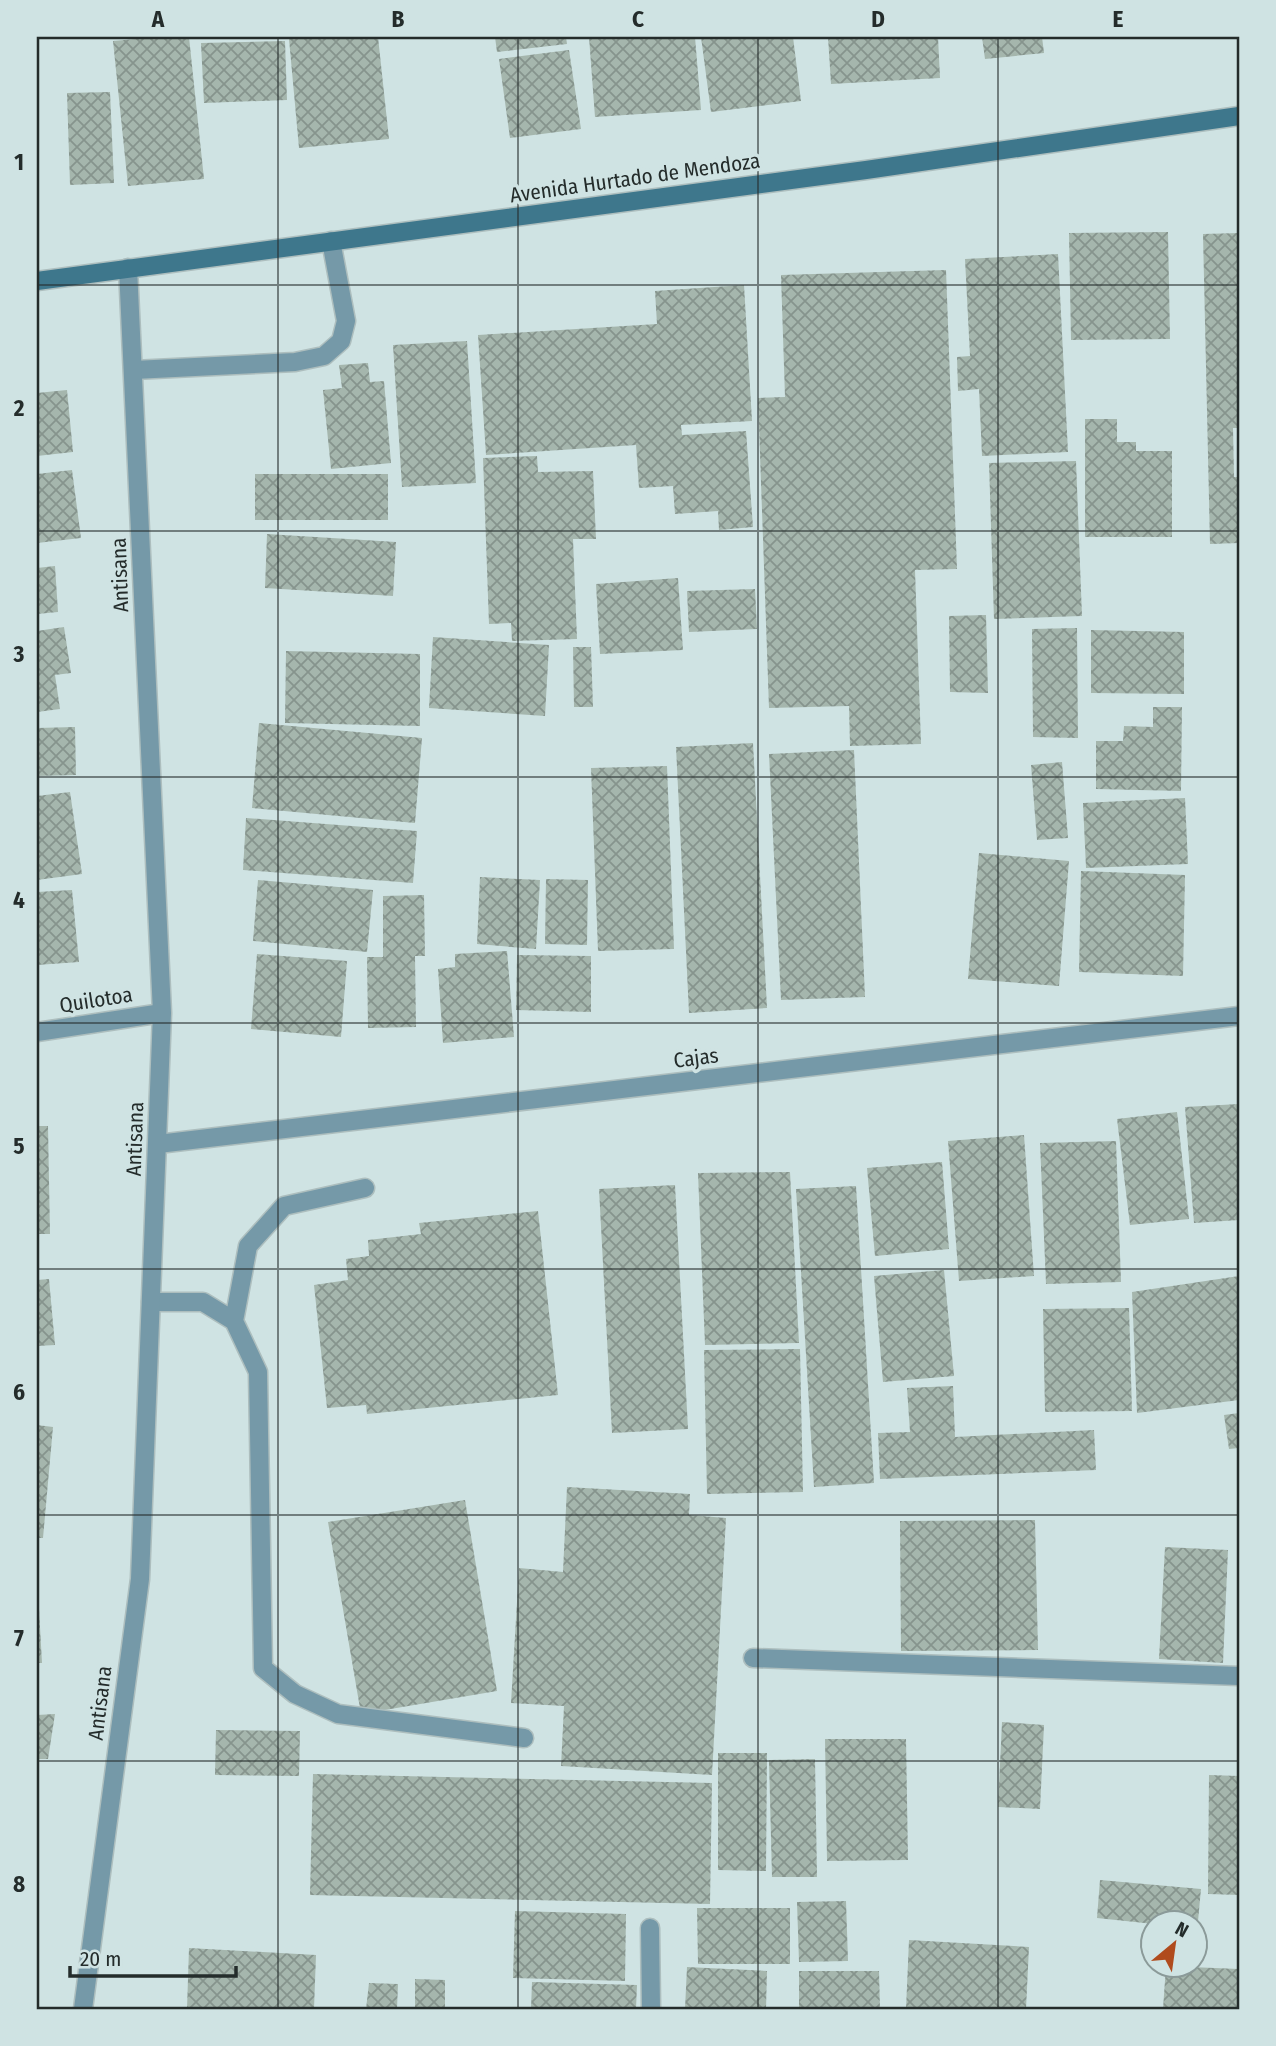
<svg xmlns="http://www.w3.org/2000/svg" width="1276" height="2046" viewBox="0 0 1276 2046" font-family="'Fira Sans Condensed',sans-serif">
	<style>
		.building { fill: url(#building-cross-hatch) }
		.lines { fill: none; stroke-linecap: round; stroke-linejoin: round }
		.lane-casing { stroke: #adbebe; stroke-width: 21 }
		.street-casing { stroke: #adbebe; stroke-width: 21 }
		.secondary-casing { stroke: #adbebe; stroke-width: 21 }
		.lane { stroke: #7599a8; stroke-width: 18 }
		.street { stroke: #7599a8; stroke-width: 18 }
		.secondary { stroke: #3e778c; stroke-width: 18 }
		.grid { fill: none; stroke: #242c2b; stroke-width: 2; stroke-opacity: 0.55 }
		.labels { text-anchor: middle; stroke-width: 7; stroke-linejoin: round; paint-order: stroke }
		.street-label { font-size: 21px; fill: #242c2b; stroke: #cfe3e3 }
		.neatline { fill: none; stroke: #242c2b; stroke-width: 2.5 }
		.grid-label { font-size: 23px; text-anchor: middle; font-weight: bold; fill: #242c2b }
	</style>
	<defs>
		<pattern id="building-cross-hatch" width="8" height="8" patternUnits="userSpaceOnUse" patternTransform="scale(1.75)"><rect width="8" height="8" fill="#a5b6ad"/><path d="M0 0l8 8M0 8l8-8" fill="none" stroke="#86948d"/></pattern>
	</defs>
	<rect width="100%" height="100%" fill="#cfe3e3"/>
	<!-- building -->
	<path class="building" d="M158 37H189L204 179 128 186 113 41Z
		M317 37H378L389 139 299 148 289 39Z
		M495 37H566L567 44 497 52Z
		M589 37H695L701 110 595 117Z
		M701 37H793L801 101 711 112Z
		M828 37H938L940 78 831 84Z
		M982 37H1042L1044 53 985 59Z
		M285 41 287 100 204 103 201 43Z
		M569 50 581 129 510 138 499 59Z
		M110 92 114 183 70 185 67 93Z
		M1168 232 1170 339 1071 340 1069 233Z
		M1239 233V428H1233L1234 477H1239V543L1210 544 1203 234Z
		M1058 254 1068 452 982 456 979 389 958 391 957 357 970 356 965 259Z
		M946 270 957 569 915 570 921 744 850 746 849 706 769 708 758 398 785 397 781 275Z
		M744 285 752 421 681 425 682 435 746 431 753 527 719 530 718 511 675 514 673 486 639 488 636 445 486 455 478 335 657 324 655 291Z
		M467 341 476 483 402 487 393 345Z
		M368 363 370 382 384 381 391 463 331 469 323 390 342 388 339 365Z
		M67 390 73 452 37 456V393Z
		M1085 419H1117V442H1136V451H1172V537H1085Z
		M537 456 538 472 593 471 596 539H573L577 639 512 641 511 623 489 624 483 458Z
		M1076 461 1082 616 994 619 989 463Z
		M72 470 81 538 37 543V474Z
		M255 474H388V520H255Z
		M267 534 396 542 393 596 265 588Z
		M55 566 58 612 37 614V568Z
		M678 578 683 650 600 654 596 584Z
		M755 589 757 629 689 632 687 591Z
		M986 615 988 693 950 692 949 616Z
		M64 627 71 673 55 675 60 709 37 712V631Z
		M1077 628 1078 738 1033 737 1032 629Z
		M1091 630 1184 632V694L1091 693Z
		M433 637 549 645 545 716 429 708Z
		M573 647H591L593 707H574Z
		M286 651 420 654V726L285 723Z
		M1153 707H1182L1181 791 1096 789V741H1123L1124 726 1153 727Z
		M259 723 422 738 415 823 252 808Z
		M75 727 76 775 37 776V728Z
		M753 743 767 1008 689 1013 676 747Z
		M854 750 865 997 781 1000 769 754Z
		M1062 762 1068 838 1037 840 1031 765Z
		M667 766 674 949 598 951 591 768Z
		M70 792 82 874 37 880V796Z
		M1185 798 1188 864 1086 868 1083 803Z
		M246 818 417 831 413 883 243 870Z
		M979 853 1069 861 1059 986 968 979Z
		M1081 871 1185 875 1183 976 1079 972Z
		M480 877 540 880 536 949 477 944Z
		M546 879 588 880 587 945 545 944Z
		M258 880 373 890 367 952 253 941Z
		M72 890 79 962 37 965V892Z
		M424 895 425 956H415L416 1027 368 1028 367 957H383V896Z
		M507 951 514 1037 443 1043 438 969 455 967V954Z
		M257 954 347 961 341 1037 251 1029Z
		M517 955 591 956V1012L516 1010Z
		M1239 1104V1220L1194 1223 1185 1107Z
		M1177 1112 1189 1219 1130 1225 1117 1119Z
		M37 1126H48L50 1234H37Z
		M1024 1135 1034 1276 959 1281 948 1141Z
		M1116 1141 1121 1282 1046 1284 1040 1143Z
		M942 1162 949 1249 875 1256 867 1168Z
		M790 1172 799 1343 705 1345 698 1173Z
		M675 1185 688 1429 612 1433 599 1189Z
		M856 1186 874 1483 814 1487 796 1189Z
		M538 1211 558 1395 367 1414 366 1405 327 1408 314 1285 348 1280 346 1259 369 1256 368 1240 421 1234 419 1223Z
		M944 1270 954 1376 883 1382 874 1276Z
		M1239 1276V1400L1137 1413 1132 1292Z
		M49 1279 55 1345 37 1346V1280Z
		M1129 1308 1132 1411 1045 1412 1043 1309Z
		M800 1349 803 1492 707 1494 704 1350Z
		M953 1386 955 1437 1094 1430 1096 1470 880 1479 878 1433 910 1432 907 1388Z
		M1239 1413V1448L1229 1449 1224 1415Z
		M37 1425 53 1427 43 1538H37Z
		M567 1487 690 1494 689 1515 726 1518 712 1775 561 1766 564 1706 511 1703 519 1568 563 1572Z
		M465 1500 497 1691 361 1714 328 1522Z
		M1035 1520 1038 1650 901 1651 900 1521Z
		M1165 1547 1228 1550 1223 1663 1159 1659Z
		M37 1609H39L42 1663H37Z
		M55 1714 48 1759H37V1715Z
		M1002 1722 1044 1725 1040 1809 998 1807Z
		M216 1730 300 1731 299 1776 215 1775Z
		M825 1739H906L908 1860 827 1861Z
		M718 1753H767L766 1871 718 1870Z
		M815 1759 817 1877H772L769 1760Z
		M313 1774 712 1783 710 1904 310 1895Z
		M1209 1775 1239 1776V1895L1208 1894Z
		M1100 1880 1201 1889 1197 1932 1196 1931V1924H1154L1097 1918Z
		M846 1901 848 1961 799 1962 797 1902Z
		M697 1908H790V1964H698Z
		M515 1911 626 1914 625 1981 513 1978Z
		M909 1940 1029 1947 1026 2009H906Z
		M189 1948 316 1955 314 2009H187Z
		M1166 1966 1239 1969V2009H1163Z
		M687 1967 767 1971 766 2009H685Z
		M799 1971H879L880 2009H799Z
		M415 1979 445 1980V2009H415Z
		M532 1982 637 1985 636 2009H531Z
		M369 1983 398 1984 397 2009H366Z"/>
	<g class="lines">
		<defs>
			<path id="lane" d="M134 370 295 362 324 356 341 341 346 321 331 241
				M151 1302H203L234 1321 258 1372 263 1668 295 1694 338 1714 524 1738
				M234 1321 248 1246 284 1206 365 1188"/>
			<path id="street" d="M37 1032 162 1013
				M158 1144 1239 1016
				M753 1658 1239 1676
				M650 1928 651 2009
				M83 2009 140 1579 162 1013 128 268"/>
			<path id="secondary" d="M37 281 866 170 1239 116"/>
		</defs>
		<!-- lane casing -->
		<use href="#lane" class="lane-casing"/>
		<!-- street casing -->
		<use href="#street" class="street-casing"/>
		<!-- secondary casing -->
		<use href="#secondary" class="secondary-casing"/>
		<!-- lane -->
		<use href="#lane" class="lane"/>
		<!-- street -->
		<use href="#street" class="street"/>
		<!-- secondary -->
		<use href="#secondary" class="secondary"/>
	</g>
	<!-- grid -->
	<path class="grid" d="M278 37V2009M518 37V2009M758 37V2009M998 37V2009M37 285H1239M37 531H1239M37 777H1239M37 1023H1239M37 1269H1239M37 1515H1239M37 1761H1239"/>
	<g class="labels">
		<!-- street labels -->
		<g class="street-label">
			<text transform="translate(635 178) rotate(-8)" y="7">Avenida Hurtado de Mendoza</text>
			<text transform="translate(120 575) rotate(-92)" y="7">Antisana</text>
			<text transform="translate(96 1000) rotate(-9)" y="7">Quilotoa</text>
			<text transform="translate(696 1058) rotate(-7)" y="7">Cajas</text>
			<text transform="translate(135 1139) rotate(-88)" y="7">Antisana</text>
			<text transform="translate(100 1703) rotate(-83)" y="7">Antisana</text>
		</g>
	</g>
	<!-- border -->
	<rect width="1276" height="2046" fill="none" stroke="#cfe3e3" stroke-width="77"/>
	<!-- north arrow -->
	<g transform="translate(1174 1944) rotate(29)"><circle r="33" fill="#cfe3e3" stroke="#8b9a99" stroke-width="2"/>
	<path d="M0-5L12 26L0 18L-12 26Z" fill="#b04b1d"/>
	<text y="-10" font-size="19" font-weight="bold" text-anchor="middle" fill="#242c2b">N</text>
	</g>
	<!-- scale -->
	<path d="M70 1966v10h166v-10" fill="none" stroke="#242c2b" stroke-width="3.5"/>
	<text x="80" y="1966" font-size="21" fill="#242c2b" stroke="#cfe3e3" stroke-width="5" paint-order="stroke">20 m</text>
	<rect x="38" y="38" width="1200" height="1970" class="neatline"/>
	<g class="grid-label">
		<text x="158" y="27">A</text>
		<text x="398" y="27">B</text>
		<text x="638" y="27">C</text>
		<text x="878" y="27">D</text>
		<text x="1118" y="27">E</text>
		<text x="19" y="170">1</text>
		<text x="19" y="416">2</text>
		<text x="19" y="662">3</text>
		<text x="19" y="908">4</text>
		<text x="19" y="1154">5</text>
		<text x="19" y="1400">6</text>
		<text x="19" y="1646">7</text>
		<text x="19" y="1892">8</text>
	</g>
</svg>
